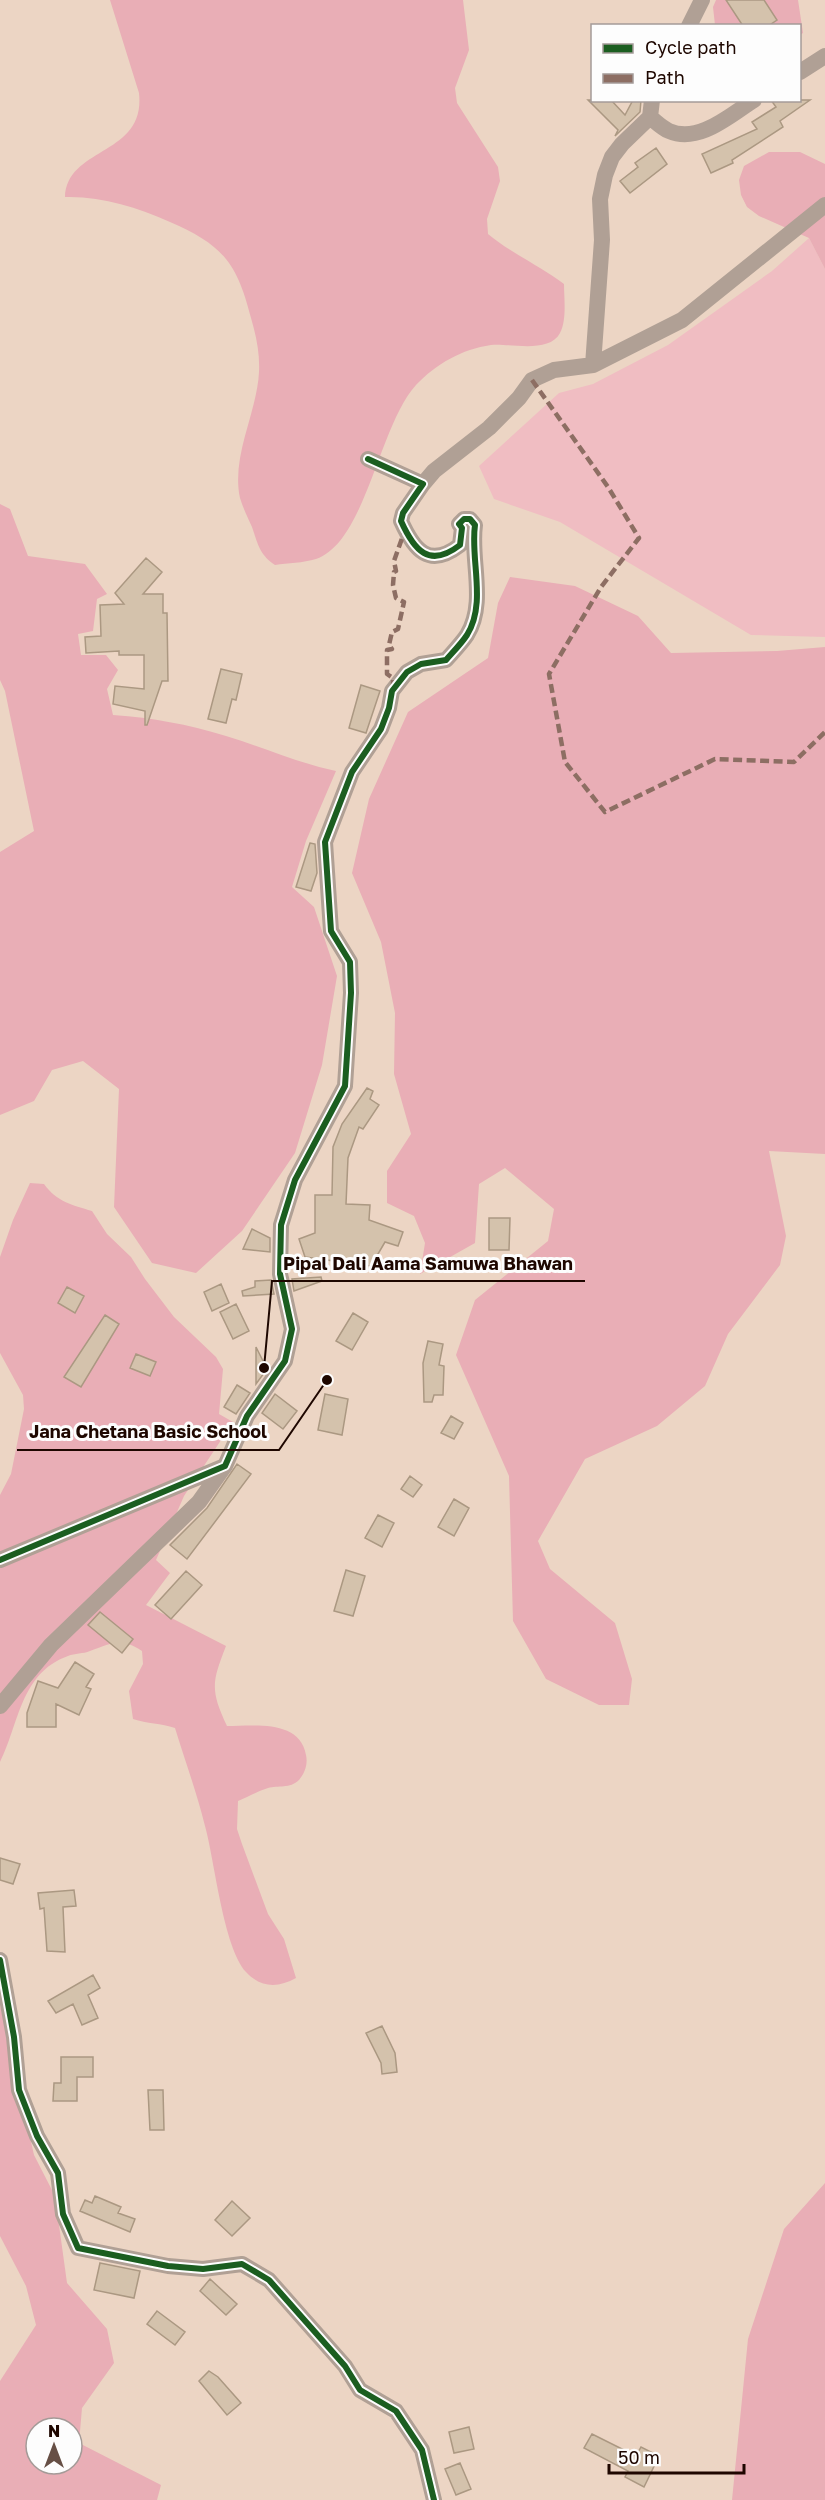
<svg xmlns="http://www.w3.org/2000/svg" width="825" height="2500" viewBox="0 0 825 2500" font-family="'Golos Text',sans-serif">
	<style>
		.green { fill: #f0bdc2 }
		.forest { fill: #e9aeb6; fill-rule: evenodd }
		.building { fill: #d4c2ac; stroke: #ab9882; stroke-width: 1.5 }
		.lines { fill: none; stroke-linecap: round; stroke-linejoin: round }
		.minor { stroke: #b0a095; stroke-width: 16 }
		.quiet { stroke: #8d6e63; stroke-width: 4.5; stroke-dasharray: 9 4.5; stroke-linecap: butt }
		.cycleway-casing { stroke: #fdfdfd; stroke-width: 10 }
		.cycleway { stroke: #1b5e20; stroke-width: 6 }
		.leader { fill: none; stroke: #1e0700; stroke-width: 2 }
		.callout-dot { fill: #1e0700; stroke: #fdfdfd; stroke-width: 2 }
		.callout-label { font-size: 18px; text-anchor: middle; font-weight: bold; fill: #1e0700; stroke: #fdfdfd; stroke-width: 6; stroke-linejoin: round; paint-order: stroke }
	</style>
	<rect width="100%" height="100%" fill="#ecd5c4"/>
	<!-- green -->
	<path class="green" d="M809 238 825 269V637L751 635 560 522 494 499 479 466 559 393 593 384 668 345 772 271Z"/>
	<!-- forest -->
	<path class="forest" d="M110 0H463L469 50 455 88 457 103 498 167 500 181 487 219 488 234C512 254 539 265 564 284 564 299 567 319 560 333 549 354 510 343 491 345 462 349 436 364 416 385 379 425 366 542 316 559 303 563 288 563 275 565 259 554 258 544 252 527 248 518 243 508 240 498 231 456 257 413 259 372 260 353 256 335 251 318 237 263 223 245 170 222 136 207 102 196 65 197 67 146 146 156 139 93Z
		M716 0H798L803 33 800 35V26L715 25 713 7Z
		M769 152H800L825 164V269L809 238 759 216 747 207 741 195 739 180 744 166Z
		M0 504 10 509 28 556 85 564 107 594 97 599 93 631 78 634 81 655H106L118 670 107 689 113 715C154 718 186 724 226 736 263 747 298 763 336 771L306 841 292 887 314 907 337 976 322 1065 295 1153 242 1231 196 1273 152 1263 114 1207 119 1089 83 1061 52 1070 34 1101 0 1115V852L34 831 5 691 0 680Z
		M510 577 575 586 638 616 671 653 777 651 825 647V1154L769 1151 786 1236 780 1265 728 1334 705 1386 657 1426 585 1459 538 1541 550 1569 615 1623 632 1679 629 1705H599L546 1679 513 1621 509 1476 456 1355 475 1300 548 1241 554 1209 505 1168 479 1184 475 1243 420 1274 425 1243 414 1216 387 1203V1171L411 1134 394 1074 395 1013 381 942 352 873 369 799 408 712 488 658 498 603Z
		M30 1183 44 1184C57 1202 72 1205 92 1211L107 1234 131 1257 145 1279 174 1317 216 1357 223 1369 219 1414 233 1422 184 1496 156 1560 170 1573 146 1605 226 1646C212 1682 210 1690 227 1726 253 1726 300 1719 306 1755 308 1764 305 1773 299 1780 290 1789 278 1785 268 1788 258 1791 248 1797 238 1801L237 1829 242 1844 268 1914 284 1939 296 1978C278 1988 261 1988 246 1972 223 1946 215 1862 205 1826 197 1793 185 1761 175 1728 161 1723 147 1724 133 1719L129 1691 143 1664 142 1651C120 1637 113 1643 90 1651 83 1654 75 1653 68 1656 20 1673 19 1725 0 1762V1495L11 1474 24 1409 23 1395 0 1353V1257L13 1220Z
		M0 2005 34 2155 55 2196 67 2283 107 2329 114 2363 82 2408 79 2443 161 2485 157 2500H0V2381L36 2325 26 2286 0 2236ZM36 2428H72V2464H36Z
		M825 2183V2500H732L748 2339 784 2229Z"/>
	<!-- building -->
	<path class="building" d="M726 0H764L777 20 768 26H743Z
		M588 100H611L625 115 633 100H641L640 112 615 136 618 130Z
		M771 100H810L780 121 783 127 732 160 733 163 711 173 702 154 757 129 752 122 776 107Z
		M656 148 667 164 630 193 620 181 638 167 635 163Z
		M146 558 162 572 143 594H163V613H167L168 681H162L147 725H145V711L113 704 115 686 144 689V655H119V651L86 653 85 637 101 636 100 605 124 604 115 593Z
		M221 669 242 674 236 700 232 699 226 723 208 719Z
		M361 685 380 691 366 733 349 728Z
		M310 843 315 844 317 873 311 891 296 887Z
		M367 1088 373 1091 370 1099 379 1105 363 1129 359 1127 348 1158 346 1204 370 1205 369 1220 403 1232 398 1246 385 1242 371 1266 305 1257 299 1239 315 1233V1195H332L333 1147 342 1124Z
		M489 1218H510L509 1250H489Z
		M252 1229 270 1238V1252L243 1249Z
		M321 1277 322 1281 294 1291 292 1279Z
		M271 1280 274 1294 243 1296 242 1291 255 1287V1281Z
		M221 1284 229 1303 212 1311 204 1292Z
		M67 1287 84 1296 75 1313 58 1303Z
		M236 1304 249 1331 233 1339 220 1312Z
		M353 1313 368 1322 352 1350 336 1341Z
		M105 1315 119 1324 81 1387 64 1377Z
		M428 1341 443 1344 439 1365 444 1366 443 1395H434L432 1402H424L423 1363Z
		M256 1347 267 1369 256 1384Z
		M136 1354 156 1362 150 1376 130 1368Z
		M237 1385 250 1393 236 1414 224 1407Z
		M275 1394 297 1411 283 1429 262 1413Z
		M325 1394 348 1399 342 1435 318 1430Z
		M451 1416 463 1423 454 1439 441 1433Z
		M237 1464 251 1474 187 1559 170 1545 207 1508Z
		M410 1476 422 1485 413 1497 401 1489Z
		M454 1499 469 1508 454 1536 438 1527Z
		M378 1515 394 1523 382 1547 365 1538Z
		M346 1570 365 1576 353 1616 334 1611Z
		M186 1571 202 1585 171 1619 155 1605Z
		M100 1612 133 1639 122 1653 88 1625Z
		M75 1662 94 1674 86 1687 91 1689 79 1715 56 1704V1727H27V1713L38 1681 58 1688Z
		M0 1858 20 1864 13 1884 0 1880Z
		M74 1890 76 1906 63 1907 65 1952 47 1951 44 1908 40 1909 38 1893Z
		M93 1975 100 1988 88 1995 98 2018 82 2025 73 2004 56 2013 48 2001Z
		M382 2026 395 2053 397 2072 382 2074 381 2063 366 2033Z
		M61 2057H93V2077H77V2101H53L54 2083H61Z
		M148 2090H163L164 2130H150Z
		M95 2196 121 2207 118 2213 135 2219 130 2232 80 2211 85 2200 92 2203Z
		M232 2201 250 2218 232 2236 215 2220Z
		M100 2263 140 2271 134 2298 94 2290Z
		M210 2279 237 2304 226 2315 200 2291Z
		M157 2311 185 2332 175 2345 147 2324Z
		M209 2371 218 2377 241 2403 227 2415 199 2381Z
		M469 2427 474 2449 454 2453 449 2432Z
		M592 2434 636 2456 641 2447 659 2456 644 2487 625 2477 628 2471 584 2448Z
		M460 2463 471 2489 456 2495 445 2469Z"/>
	<g class="lines">
		<!-- minor -->
		<path class="minor" d="M689 26 702 0
			M800 72 825 56
			M650 117C655 121 662 128 669 131 699 144 730 115 754 100
			M593 365 602 240 600 199 605 175 612 157 622 144 650 117 652 100
			M423 484 434 471 489 428 519 398 532 380 554 370 593 365 682 320 825 205
			M0 1560 225 1466 247 1416 285 1361 292 1329 280 1274 281 1225 295 1180 345 1086 351 993 350 962 331 931 325 842 352 772 381 729 389 708 392 691 407 672 421 664 446 660C453 652 461 644 467 635 487 603 470 559 475 525L470 519H464L459 524 462 528 460 545C429 569 414 550 401 521L403 513 423 484 368 459
			M0 1706 51 1645 199 1502 224 1467
			M0 1960 14 2037 19 2090 37 2136 58 2173 63 2214 78 2248 168 2266 203 2269 242 2264 269 2280 345 2366 360 2390 396 2411 422 2450 434 2500"/>
		<!-- quiet -->
		<path class="quiet" d="M532 380 608 487 639 538 601 587 549 674 565 762 605 812 715 759 794 762 825 732
			M393 689V678L387 674V650L392 649 389 645 392 632 398 629 404 602 396 598 393 585 394 572 396 571 394 561 405 530"/>
		<defs>
			<path id="cycleway" d="M0 1560 225 1466 247 1416 285 1361 292 1329 280 1274 281 1225 295 1180 345 1086 351 993 350 962 331 931 325 842 352 772 381 729 389 708 392 691 407 672 421 664 446 660C453 652 461 644 467 635 487 603 470 559 475 525L470 519H464L459 524 462 528 460 545C429 569 414 550 401 521L403 513 423 484 368 459
				M0 1960 14 2037 19 2090 37 2136 58 2173 63 2214 78 2248 168 2266 203 2269 242 2264 269 2280 345 2366 360 2390 396 2411 422 2450 434 2500"/>
		</defs>
		<!-- cycleway casing -->
		<use href="#cycleway" class="cycleway-casing"/>
		<!-- cycleway -->
		<use href="#cycleway" class="cycleway"/>
	</g>
	<!-- callouts -->
	<path class="leader" d="M264 1368L272 1281H585M327 1380L279 1450H17"/>
	<g class="callout-dot">
		<circle cx="264" cy="1368" r="6"/>
		<circle cx="327" cy="1380" r="6"/>
	</g>
	<g class="callout-label">
		<text x="428" y="1270">Pipal Dali Aama Samuwa Bhawan</text>
		<text x="148" y="1438">Jana Chetana Basic School</text>
	</g>
	<!-- legend -->
	<rect x="591" y="24" width="210" height="78" fill="#fdfdfd" stroke="#a49b98" stroke-width="1.5"/>
	<rect x="603" y="44" width="30" height="9" fill="#1b5e20" stroke="#a49b98" stroke-width="1.5"/>
	<text x="645" y="54" font-size="18" fill="#1e0700">Cycle path</text>
	<rect x="603" y="74" width="30" height="9" fill="#8d6e63" stroke="#a49b98" stroke-width="1.5"/>
	<text x="645" y="84" font-size="18" fill="#1e0700">Path</text>
	<!-- north arrow -->
	<g transform="translate(54 2446)"><circle r="28" fill="#fdfdfd" stroke="#a49b98" stroke-width="1.5"/>
	<path d="M0-4.5L10 22L0 15L-10 22Z" fill="#664f45"/>
	<text y="-9" font-size="16" font-weight="bold" text-anchor="middle" fill="#1e0700">N</text>
	</g>
	<!-- scale -->
	<path d="M609 2464v9h135v-9" fill="none" stroke="#1e0700" stroke-width="3"/>
	<text x="618" y="2464" font-size="18" fill="#1e0700" stroke="#fdfdfd" stroke-width="4.5" paint-order="stroke">50 m</text>
</svg>
